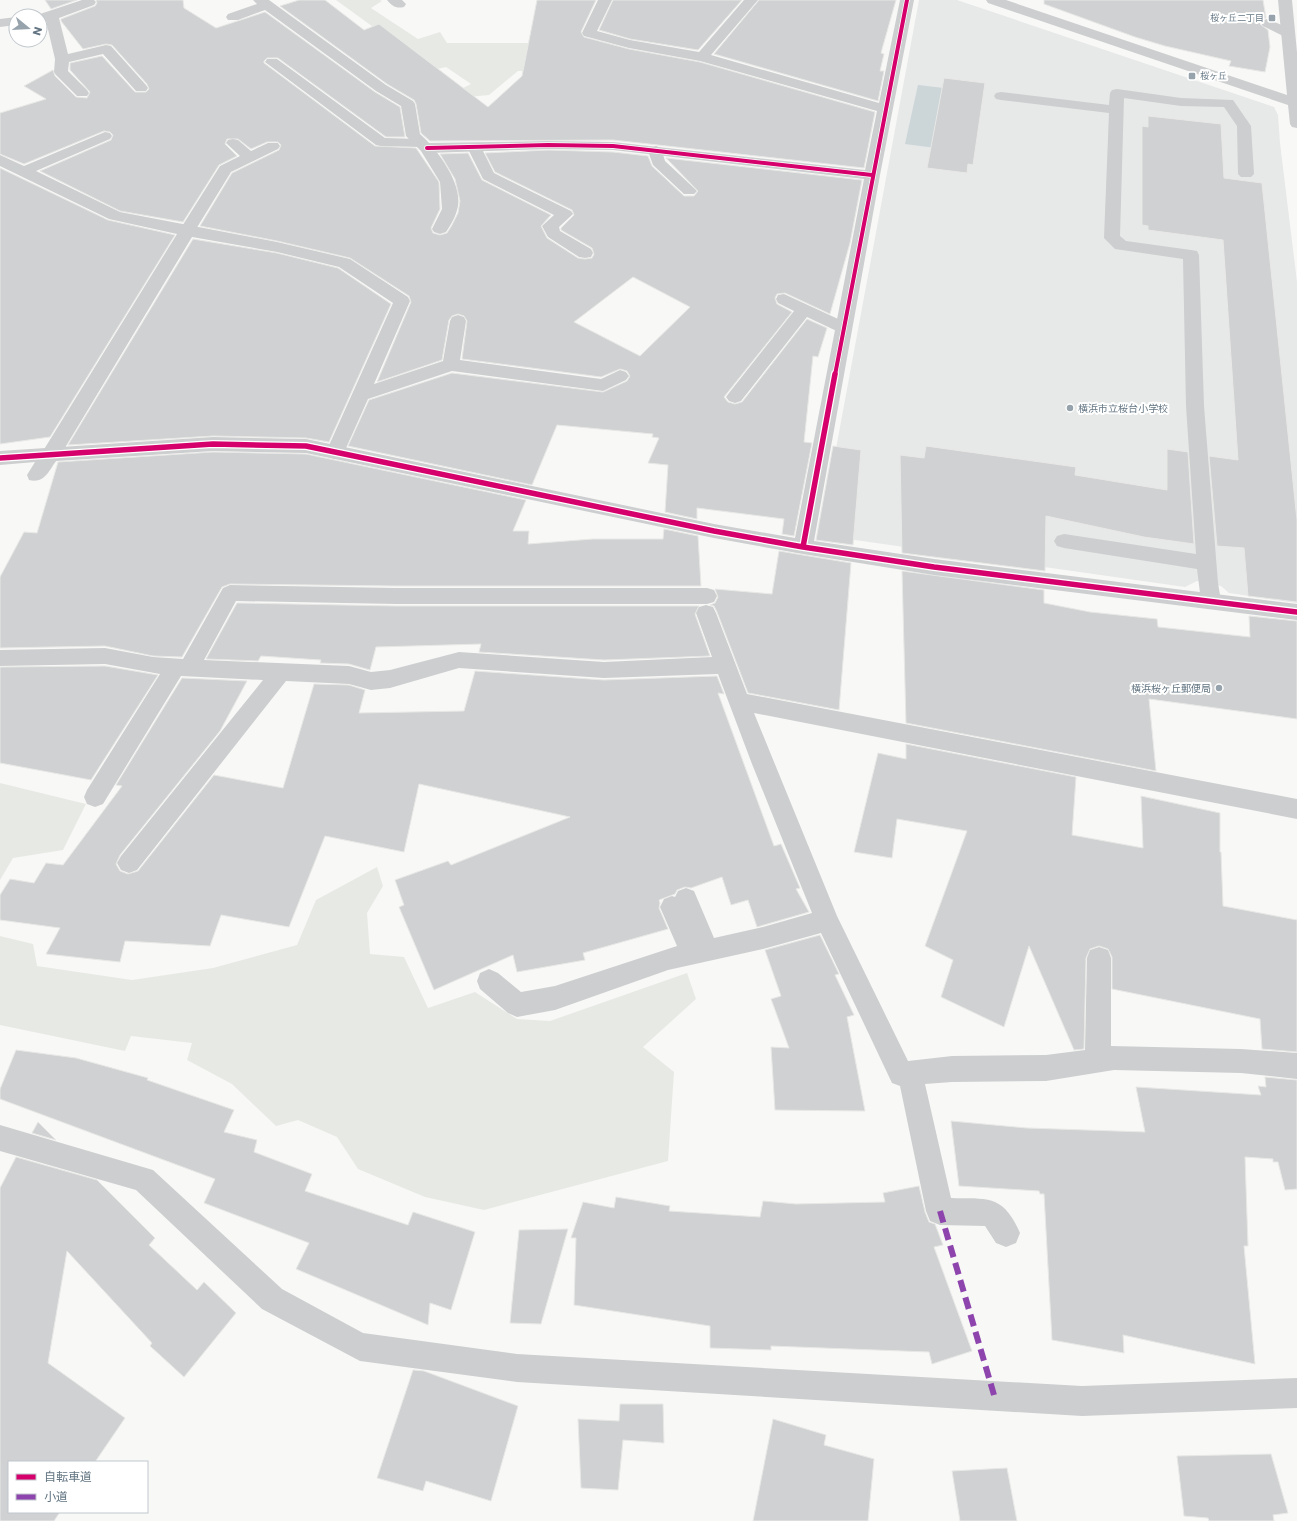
<svg xmlns="http://www.w3.org/2000/svg" width="1297" height="1521" viewBox="0 0 1297 1521" font-family="Poppins,'Noto Sans JP',sans-serif">
	<style>
		.built { fill: #e7e8e8 }
		.green { fill: #e7eae4 }
		.water { fill: #ccd5d8 }
		.building { fill: #cfd1d2; stroke: #e8e8e6; fill-rule: evenodd }
		.lines { fill: none; stroke-linecap: round; stroke-linejoin: round }
		.service { fill: #cdcecf; fill-rule: evenodd }
		.minor { fill: #cdcecf; fill-rule: evenodd }
		.tertiary { fill: #cdcecf; fill-rule: evenodd }
		.quiet { stroke: #8e44ad; stroke-width: 6; stroke-dasharray: 12 6; stroke-linecap: butt }
		.cycleway-far1-casing { stroke: #fff; stroke-width: 5.5 }
		.cycleway-casing { stroke: #fff; stroke-width: 8 }
		.cycleway-far1 { stroke: #d6006c; stroke-width: 4 }
		.cycleway { stroke: #d6006c; stroke-width: 5.5 }
		.poi-dot { fill: #97a3ac; stroke: #fff; stroke-width: 1.5 }
		.labels { text-anchor: middle; stroke-width: 4; stroke-linejoin: round; paint-order: stroke }
		.far-poi-label { font-size: 9px; fill: #637583; stroke: #fff; text-anchor: end }
		.poi-label { font-size: 10px; fill: #637583; stroke: #fff; text-anchor: start }
	</style>
	<rect width="100%" height="100%" fill="#f8f8f7"/>
	<!-- built -->
	<path class="built" d="M919 0H957L1274 107 1278 115 1280 143 1297 282V603L1229 593 1221 586 1208 583 1197 581 1185 587 820 535Z"/>
	<!-- green -->
	<path class="green" d="M336 0H380L382 1 371 8 418 39 440 32 447 43H567L550 71H518L489 95 458 98 455 92 471 84 446 67 437 69 380 32Z
		M0 783 86 804 63 850 13 858 0 880Z
		M377 867 383 886 367 913 370 954 404 957 428 1008 475 992 517 1019 550 1021 687 973 696 999 643 1047 674 1072 668 1161 484 1210 425 1197 358 1169 337 1137 298 1120 276 1126 232 1084 187 1060 192 1043 131 1036 125 1051 0 1025V936L33 944 37 966 132 980 213 968 297 945 316 900Z"/>
	<!-- water -->
	<path class="water" d="M918 85 969 91 959 151 905 144Z"/>
	<!-- building -->
	<path class="building" d="M45 0H77L51 9Z
		M96 0H183L184 8 216 28 265 12 375 92 400 107 405 137H386L278 58H267L264 61V63L375 146 416 148 439 182 440 209 431 228 433 233 440 235 447 233 452 225 458 213 460 201 455 179 440 154 468 153 482 180 551 215 541 226 547 238 578 258 585 259 592 258 594 254 592 248 561 230V228L574 215 572 210 495 172 485 153 548 150 613 152 648 156 652 166 684 196H694L698 191 666 158 862 180 850 243 830 314 785 293 777 294 775 298 777 304 792 312 724 397 728 402 735 404 742 402 807 319 827 328 818 357 813 356 804 442 812 443 794 536 782 534 784 519 697 508V519L665 512 668 465 648 463 659 438 652 437 653 434 557 425 532 485 348 446 369 400 452 373 603 392 627 381 630 376 627 371 620 369 601 377 462 359 467 321 464 316 458 314 452 316 449 320 442 360 377 382 411 302 409 296 350 258 277 241 200 226 232 173 279 150 281 145 278 142H267L251 149 238 139H227L225 144 237 156 219 165 183 222 120 211 40 171 111 140 113 135 110 132 104 131 24 164 0 154V113L46 99 24 86 53 70 55 76 76 97 87 98 90 92 70 70V63L102 56 135 92H146L149 89 147 84 112 45 106 44 83 49 61 21V19L95 6 97 3ZM633 277 690 307 640 356 574 322Z
		M299 0H325L364 30 379 24 488 107 522 76 537 0H596L581 32 584 37 629 49 700 62 875 112 864 168 613 140 430 141 421 133 416 104 414 100 387 84 280 6Z
		M613 0H742L698 50 630 39 599 30Z
		M759 0H896L881 53 884 54 880 71H884L878 101 714 54Z
		M1044 0H1263L1266 18 1262 19 1260 24 1268 30 1270 47 1265 72 1229 66 1231 61 1165 46 1135 37 1044 4Z
		M944 78 985 83 973 165 968 164 967 173 927 168Z
		M1148 116 1221 124 1224 178 1262 183 1297 520V602L1248 596 1244 548 1217 546 1209 456 1238 460 1223 240 1148 230V226L1142 225V126L1148 127Z
		M0 168 108 220 175 235 50 437 0 444Z
		M193 239 277 253 338 268 391 304 329 442 306 438 213 436 68 445Z
		M833 446 861 450 853 545 816 540Z
		M926 446 1076 467 1075 475 1167 490V449L1188 452 1194 544 1144 537 1046 516 1045 571 902 553 900 455 924 458Z
		M213 452 306 454 526 500 513 531H529L528 544 593 539H663L664 529 698 536 701 586H396L230 584 222 587 182 657 153 656 105 646 0 648V577L24 532 37 533 58 462Z
		M779 551 851 563 839 710 748 693 717 612 714 606 710 605 715 603 718 597 715 589 772 594Z
		M902 571 1044 590V603L1090 612 1157 619 1158 627 1250 637 1249 616 1297 621V719L1149 699 1156 771 906 723Z
		M237 603 396 606H699L695 614 710 656 604 660 479 652 481 644 376 647 370 670 349 664 320 663 321 660 261 656 258 661 206 659Z
		M105 666 158 675 91 780 0 763V667Z
		M475 671 604 680 717 676 724 694 718 693 774 846 781 844 800 888 796 889 809 912 757 927 748 900 731 905 722 877 691 888 685 887 677 890 675 894 659 900 660 903 659 908 668 929 583 953 585 960 517 972 513 955 434 990 399 907 404 905 395 880 448 861 451 865 570 817 419 784 404 852 325 836 289 927 221 915 210 946 125 941 120 962 46 954 60 928 0 920V895L10 879 34 883 46 863 63 865 122 786 116 785 182 678 247 681 220 731 120 855 116 864 120 871 128 874 138 871 214 775 283 788 314 684 349 685 365 690 359 713 464 711Z
		M906 744 1076 777 1072 835 1143 848 1141 796 1220 813V852H1221L1223 906 1297 920V1052L1262 1049 1260 1019 1112 989V957L1108 949 1099 946 1090 949 1086 958 1084 1049 1074 1050 1029 946 1004 1027 941 997 953 960 925 946 967 831 897 819 892 858 854 852 878 753 906 759Z
		M820 935 839 974 835 975 854 1015 847 1017 865 1111 775 1110 771 1047 789 1048 771 999 781 996 765 950Z
		M16 1050 76 1058 148 1078 147 1080 234 1110 224 1132 257 1140 254 1152 312 1174 305 1191 408 1225 413 1212 475 1232 451 1310 430 1303 428 1325 296 1269 309 1243 204 1203 215 1179 0 1099V1089Z
		M1265 1077 1297 1080V1189L1285 1190 1278 1162H1273V1159L1245 1157 1248 1246H1244L1255 1364 1123 1335 1124 1353 1052 1340 1044 1194H1040L1039 1191 959 1186 951 1121 1027 1128 1145 1132 1136 1087 1261 1095 1258 1086 1266 1087Z
		M38 1122 56 1140 32 1133Z
		M16 1157 97 1180 155 1238 149 1245 197 1290 204 1282 236 1313 184 1377 150 1346 152 1343 67 1251 48 1363 125 1418 95 1462H9V1512H60L54 1521H0V1188Z
		M919 1186 925 1212 929 1222 935 1224 943 1245 934 1247 972 1351 932 1364 929 1352 771 1346V1350L710 1348V1326L574 1305 576 1238H571L583 1202 614 1208 616 1197 670 1206 669 1211 760 1217 763 1201 796 1204 885 1202 883 1193Z
		M568 1229 541 1324 510 1323 519 1230Z
		M413 1370 424 1371 518 1406 491 1501 426 1481 423 1491 377 1478Z
		M620 1404H663L664 1443 623 1440 618 1490 581 1488 578 1419 619 1421Z
		M773 1419 826 1435 824 1445 874 1459 868 1521H753Z
		M1271 1454 1288 1513 1273 1515 1274 1521H1209L1208 1518 1184 1516 1177 1456Z
		M1007 1468 1017 1521H960L952 1471Z"/>
	<g class="lines">
		<!-- service -->
		<path class="service" d="M82 0H94L96 2 94 5 59 18 68 54 106 45 111 46 146 85 148 88 146 91H136L103 54 69 62 68 71 87 90 89 93 87 96H77L56 75 54 72 55 59 46 21H40V16H34Z
			M253 0H269L386 85 413 101 415 104 420 134C437 149 465 186 457 210 455 218 450 226 446 232L440 234 434 232 432 229 442 209 440 182 421 151 406 136 401 106 376 91 265 10 238 20H228L226 17 228 14 257 4Z
			M387 0H402L406 4 404 7C396 9 392 6 387 0Z
			M16 17V25L0 27V19Z
			M1268 19 1293 30 1295 33 1293 36H1283L1263 26 1261 23 1263 20Z
			M1117 89 1181 98 1233 100 1251 126 1254 174 1251 177H1241L1238 174 1237 126 1224 107 1181 106 1124 98 1120 236 1126 241 1191 250 1197 251 1199 255 1204 406 1218 583 1221 601 1218 607 1211 609 1204 607 1201 601 1197 569 1064 548 1057 546 1054 541 1057 536 1064 534 1196 554 1186 406 1183 259 1115 249 1104 238 1109 113 1001 100 996 99 994 96 996 93 1001 92 1109 105 1110 93 1112 90Z
			M105 132 110 133 112 136 110 139 36 171 120 212 277 242 350 259 408 297 410 301 374 384 443 361 450 321 452 317 458 315 464 317 466 321 460 360 601 379 620 370 626 372 629 376 626 380 603 391 452 371 368 399 342 457 335 459 328 457 326 452 393 303 339 267 277 252 192 237 57 461 50 463 43 461 41 456 43 451 177 234 109 219 0 166V155L24 166Z
			M474 143 479 144 481 147 494 173 571 211 573 214 559 227 560 231 591 249 593 253 591 257 585 258 579 257 548 237 542 226 554 215 483 179 467 147 469 144Z
			M656 146 661 148 665 161 694 188 697 191 694 194H684L653 165 648 151 651 148Z
			M784 294 849 324 852 328 849 332 843 334 807 317 741 401 735 403 729 401 726 397 729 393 794 311 778 303 776 299 778 295Z
			M230 585 396 588H707L714 590 717 596 714 602 707 604H396L236 601 204 660 349 666 371 672 390 670 459 652 604 662 712 657 696 613 699 607 706 605 713 607 716 613 747 694 1297 799V819L754 713 837 916 908 1061 952 1056 1046 1055 1085 1050 1087 958 1090 950 1099 947 1108 950 1111 958V1046L1241 1049 1297 1053V1079L1241 1073 1114 1070 1046 1081 952 1082 925 1084 951 1198C988 1199 1003 1194 1020 1233L1016 1243 1006 1247 996 1243 985 1226 940 1225 930 1221 926 1211 900 1086 892 1083 821 933 763 949 668 970 555 1010 517 1017 508 1013 480 989 477 981 480 973 489 969 498 973 521 992 555 986 677 946 660 907 664 899 672 896 675 897 678 891 686 888 694 891 714 938 763 927 812 913 752 764 718 674 604 678 459 668 390 688 371 690 349 684 286 681 137 870 129 873 121 870 117 863 121 856 263 680 181 676 103 804 95 807 87 804 84 797 87 790 160 674 105 664 0 666V650L105 648 153 657 183 659 223 588Z
			M0 1125 153 1170 282 1289 363 1333 517 1354 1082 1386 1297 1378V1408L1082 1416 517 1382 360 1361 262 1309 136 1190 0 1151Z"/>
		<!-- minor -->
		<path class="minor" d="M598 0H612L597 31 630 40 699 52 744 0H758L711 55 879 103 900 0H914L880 175 814 541 934 559 1297 604V620L934 575 803 554 714 538 306 453 213 451 56 461C49 471 44 484 29 480L27 475 35 462 0 465V451L213 437 306 439 714 524 795 538 864 179 613 150 548 149 427 153 422 151 420 147 381 146 376 145 265 62 267 59H277L385 138 421 139 426 140 428 143 548 141 613 142 865 170 877 111 700 61 629 48 584 36 582 33Z
			M233 139 238 140 251 151 268 143H278L280 146 278 149 231 172 193 234 187 236 181 234 179 231 220 166 240 156 226 143 228 140Z"/>
		<!-- tertiary -->
		<path class="tertiary" d="M986 0H1006L1287 95 1278 0H1292L1297 52V128L1292 127 1290 124 1288 105 988 3Z"/>
		<!-- quiet -->
		<path class="quiet" d="M940 1211 994 1395"/>
		<defs>
			<path id="cycleway-far1" d="M427 148 548 145 613 146 872 175
				M835 375 907 0"/>
			<path id="cycleway" d="M0 458 213 444 306 446 714 531 803 547 934 567 1297 612
				M803 547 835 374"/>
		</defs>
		<!-- cycleway-far1 casing -->
		<use href="#cycleway-far1" class="cycleway-far1-casing"/>
		<!-- cycleway casing -->
		<use href="#cycleway" class="cycleway-casing"/>
		<!-- cycleway-far1 -->
		<use href="#cycleway-far1" class="cycleway-far1"/>
		<!-- cycleway -->
		<use href="#cycleway" class="cycleway"/>
	</g>
	<!-- markers -->
	<g class="poi-dot">
		<rect x="1268" y="14" width="8" height="8" rx="2"/>
		<rect x="1188" y="72" width="8" height="8" rx="2"/>
		<circle cx="1070" cy="408" r="4"/>
		<circle cx="1219" cy="688" r="4"/>
	</g>
	<g class="labels">
		<!-- far-poi labels -->
		<g class="far-poi-label">
			<text x="1264" y="21">桜ヶ丘二丁目</text>
			<text x="1200" y="79" text-anchor="start">桜ヶ丘</text>
		</g>
		<!-- poi labels -->
		<g class="poi-label">
			<text x="1078" y="412">横浜市立桜台小学校</text>
			<text x="1211" y="692" text-anchor="end">横浜桜ヶ丘郵便局</text>
		</g>
	</g>
	<!-- legend -->
	<rect x="8" y="1461" width="140" height="52" fill="#ffffff" stroke="#c1c8cd"/>
	<rect x="16" y="1474" width="20" height="6" fill="#d6006c" stroke="#c1c8cd"/>
	<text x="44" y="1481" font-size="12" fill="#637583">自転車道</text>
	<rect x="16" y="1494" width="20" height="6" fill="#8e44ad" stroke="#c1c8cd"/>
	<text x="44" y="1501" font-size="12" fill="#637583">小道</text>
	<!-- north arrow -->
	<g transform="translate(28 28) rotate(108)"><circle r="19" fill="#ffffff" stroke="#c1c8cd"/>
	<path d="M0-3L7 15L0 10L-7 15Z" fill="#97a3ac"/>
	<text y="-6" font-size="11" font-weight="bold" text-anchor="middle" fill="#637583">N</text>
	</g>
</svg>
